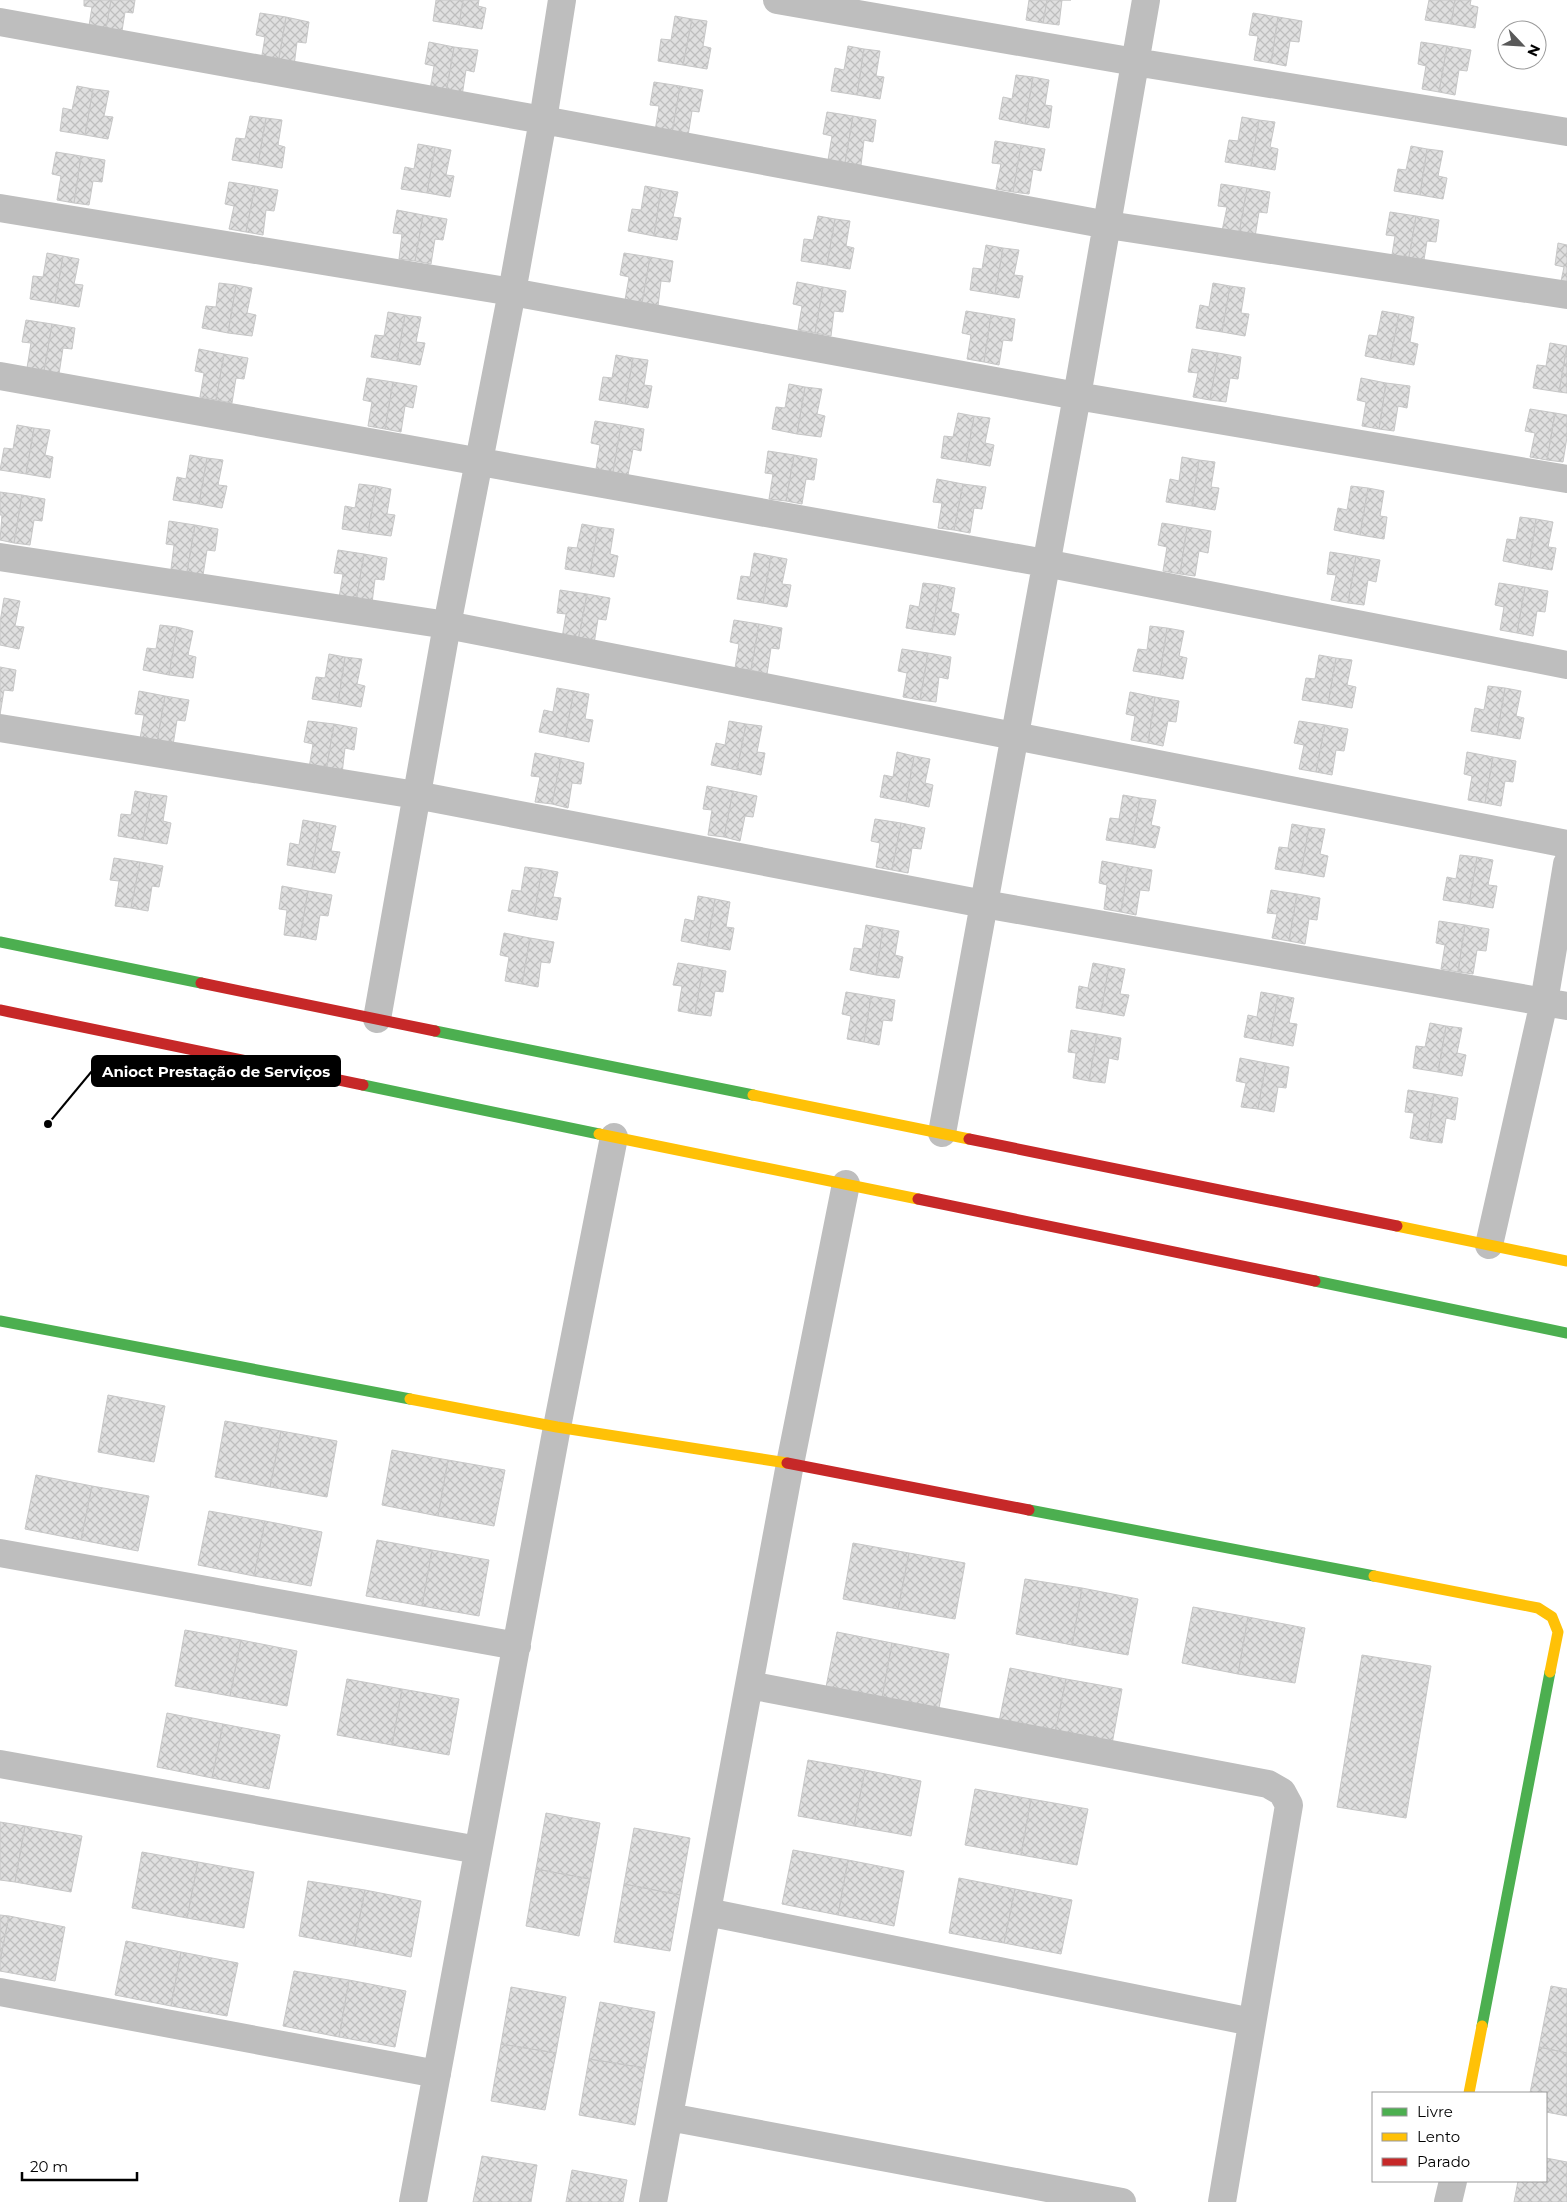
<svg xmlns="http://www.w3.org/2000/svg" width="1567" height="2202" viewBox="0 0 1567 2202" font-family="Montserrat,sans-serif">
	<style>
		.building { fill: url(#building-cross-hatch); stroke: #c7c7c7 }
		.lines { fill: none; stroke-linecap: round; stroke-linejoin: round }
		.street { stroke: #bebebe; stroke-width: 28 }
		.fast { stroke: #4caf50; stroke-width: 11 }
		.slow { stroke: #ffc107; stroke-width: 11 }
		.jam { stroke: #c62828; stroke-width: 11 }
		.leader { fill: none; stroke: #000; stroke-width: 2 }
		.callout-dot { fill: #000; stroke: #fff; stroke-width: 2 }
		.callout { fill: #000; stroke: #000; stroke-width: 2 }
		.callout-label { font-size: 15px; text-anchor: middle; font-weight: bold; fill: #fff }
	</style>
	<defs>
		<pattern id="building-cross-hatch" width="8" height="8" patternUnits="userSpaceOnUse" patternTransform="scale(1.25)"><rect width="8" height="8" fill="#dfdfdf"/><path d="M0 0l8 8M0 8l8-8" fill="none" stroke="#bebebe"/></pattern>
	</defs>
	<rect width="100%" height="100%" fill="#fff"/>
	<!-- building -->
	<path class="building" d="M84 0H111L105 34 88 32 92 7 84 6Z
		M111 0H135L133 13 125 12 121 37 105 34Z
		M436 0H463L459 25 433 21Z
		M463 0H479L478 6 486 8 482 29 459 25Z
		M1029 0H1047L1043 23 1026 20Z
		M1047 0H1071H1062L1059 25 1043 23Z
		M1429 0H1455L1451 24 1425 20Z
		M1455 0H1471L1470 5 1478 7 1475 28 1451 24Z
		M260 13 286 17 278 64 261 61 265 37 256 35Z
		M1253 13 1278 17 1271 63 1254 60 1258 36 1249 35Z
		M675 16 692 19 683 65 658 61 661 39 671 40Z
		M286 17 309 22 306 43 297 42 294 66 278 64Z
		M1278 17 1302 21 1299 42 1290 41 1286 66 1271 63Z
		M692 19 707 21 703 46 711 48 707 69 683 65Z
		M429 42 454 47 446 93 430 90 434 66 425 64Z
		M1421 42 1447 46 1439 92 1422 89 1426 66 1418 64Z
		M848 46 864 49 857 95 831 91 835 68 844 70Z
		M1447 46 1471 50 1467 71 1459 70 1455 95 1439 92Z
		M454 47 478 50 474 72 466 70 462 96 446 93Z
		M864 49 880 51 876 76 884 77 880 99 857 95Z
		M1016 75 1033 77 1025 124 999 119 1003 97 1012 99Z
		M1033 77 1049 80 1045 105 1052 106 1049 128 1025 124Z
		M654 82 680 86 672 133 655 131 659 106 650 105Z
		M77 86 93 89 85 135 60 131 63 108 72 110Z
		M680 86 703 90 699 112 692 111 688 136 672 133Z
		M93 89 109 91 104 116 113 117 108 139 85 135Z
		M827 112 853 116 845 163 828 160 832 136 823 134Z
		M250 116 266 118 258 164 232 160 236 138 245 139Z
		M853 116 876 120 873 142 864 140 861 165 845 163Z
		M1242 117 1259 120 1251 166 1225 162 1229 140 1238 141Z
		M266 118 282 120 278 145 285 147 282 168 258 164Z
		M1259 120 1275 122 1270 147 1278 149 1275 170 1251 166Z
		M995 141 1021 145 1013 192 996 189 1001 164 992 163Z
		M418 144 435 147 427 193 401 189 405 167 414 169Z
		M1021 145 1045 149 1041 171 1033 169 1029 194 1013 192Z
		M1411 146 1427 149 1420 195 1394 191 1398 169 1406 170Z
		M435 147 451 150 446 175 454 176 450 197 427 193Z
		M1427 149 1443 151 1438 176 1447 178 1443 199 1420 195Z
		M56 152 81 156 74 203 57 200 61 176 52 174Z
		M81 156 105 160 102 182 93 181 89 205 74 203Z
		M229 182 255 186 246 232 229 229 234 206 225 204Z
		M1221 184 1247 188 1239 234 1222 231 1227 207 1218 206Z
		M255 186 278 190 274 211 266 210 263 235 246 232Z
		M645 186 661 189 654 236 628 231 632 209 641 210Z
		M1247 188 1270 192 1267 213 1259 212 1255 237 1239 234Z
		M661 189 678 192 673 217 681 218 677 240 654 236Z
		M397 210 423 215 415 261 399 259 402 234 393 233Z
		M1390 212 1416 216 1408 263 1391 261 1395 236 1386 235Z
		M423 215 447 219 443 240 435 239 431 264 415 261Z
		M818 216 835 219 827 265 801 261 804 239 813 240Z
		M1416 216 1439 220 1436 242 1427 241 1423 266 1408 263Z
		M835 219 850 221 846 246 854 248 850 269 827 265Z
		M1558 243 1567 245V293L1559 291 1564 267 1555 265Z
		M986 245 1003 248 995 294 970 290 973 268 982 269Z
		M1003 248 1019 250 1014 275 1023 276 1019 298 995 294Z
		M47 253 63 256 55 303 30 299 33 276 43 277Z
		M624 253 650 257 642 303 625 300 629 277 620 275Z
		M63 256 79 259 74 284 83 285 79 307 55 303Z
		M650 257 673 261 670 282 661 281 658 306 642 303Z
		M797 282 823 287 815 333 798 330 802 306 793 304Z
		M219 283 236 285 228 333 202 328 206 306 216 307Z
		M1213 283 1230 286 1222 332 1196 328 1200 305 1209 307Z
		M236 285 252 288 247 313 256 315 252 336 228 333Z
		M1230 286 1245 288 1241 313 1249 314 1245 336 1222 332Z
		M823 287 846 291 843 312 834 311 831 336 815 333Z
		M966 311 991 315 984 362 967 359 971 335 962 333Z
		M1382 311 1399 314 1390 361 1365 356 1369 335 1377 336Z
		M388 312 405 315 397 361 371 357 375 335 384 336Z
		M1399 314 1414 317 1410 342 1418 344 1414 365 1390 361Z
		M405 315 421 317 416 342 425 343 420 365 397 361Z
		M991 315 1015 319 1012 341 1003 340 999 365 984 362Z
		M26 320 52 324 44 371 27 368 31 343 22 342Z
		M52 324 75 328 72 349 63 348 59 374 44 371Z
		M1550 343 1567 346 1559 392 1533 388 1537 365 1546 366Z
		M1567 346V393L1559 392Z
		M199 349 224 354 216 400 200 397 204 373 195 371Z
		M1192 349 1218 353 1210 400 1193 397 1198 373 1188 372Z
		M1218 353 1241 357 1238 379 1230 378 1226 402 1210 400Z
		M224 354 248 358 244 379 236 378 232 403 216 400Z
		M616 355 633 358 625 404 599 400 603 377 612 378Z
		M633 358 648 360 644 385 652 386 648 408 625 404Z
		M367 378 393 382 385 429 368 426 372 402 363 400Z
		M1361 378 1386 383 1379 429 1362 426 1366 402 1357 400Z
		M393 382 417 386 413 408 405 406 401 432 385 429Z
		M1386 383 1410 386 1407 408 1398 406 1394 431 1379 429Z
		M789 384 805 387 797 434 772 429 776 407 785 408Z
		M805 387 822 389 817 414 825 416 821 437 797 434Z
		M1530 409 1555 413 1547 460 1530 457 1535 433 1525 431Z
		M958 413 974 416 966 462 941 458 944 436 953 437Z
		M1555 413 1567 415V437L1563 462 1547 460Z
		M974 416 990 418 985 443 994 445 990 466 966 462Z
		M595 421 621 425 613 472 596 469 600 445 591 443Z
		M17 425 34 428 26 474 0 470 4 448 13 449Z
		M621 425 644 429 641 451 633 449 628 475 613 472Z
		M34 428 50 430 45 455 53 457 50 478 26 474Z
		M768 451 794 455 786 501 769 499 773 474 765 473Z
		M190 455 207 458 199 504 173 500 177 477 186 479Z
		M794 455 817 459 814 480 806 479 802 504 786 501Z
		M1182 457 1199 460 1192 506 1166 502 1170 479 1179 481Z
		M207 458 223 460 218 485 227 486 222 508 199 504Z
		M1199 460 1215 462 1211 487 1219 488 1215 510 1192 506Z
		M937 479 963 484 954 530 938 528 942 503 933 502Z
		M359 484 376 486 368 533 342 529 345 506 355 508Z
		M963 484 986 487 982 509 974 508 970 533 954 530Z
		M376 486 391 489 387 514 395 515 391 536 368 533Z
		M1351 486 1368 488 1360 535 1334 530 1338 508 1347 510Z
		M1368 488 1384 491 1380 516 1387 517 1384 539 1360 535Z
		M0 492 22 495 14 543 0 540 2 515H0Z
		M22 495 45 499 42 521 34 520 30 545 14 543Z
		M1520 517 1536 519 1529 566 1503 561 1507 539 1516 540Z
		M1536 519 1553 522 1548 547 1556 548 1552 570 1529 566Z
		M169 521 195 525 187 572 171 569 174 545 166 544Z
		M1162 523 1187 527 1180 574 1163 571 1167 547 1158 545Z
		M582 524 598 527 590 573 565 569 568 547 577 548Z
		M195 525 218 529 215 551 207 550 203 575 187 572Z
		M598 527 614 529 610 554 618 556 614 577 590 573Z
		M1187 527 1211 531 1208 553 1199 551 1195 576 1180 574Z
		M338 550 364 554 356 601 339 598 343 574 334 573Z
		M1330 552 1356 556 1348 603 1331 600 1336 575 1327 574Z
		M754 553 771 556 763 603 737 599 741 576 750 577Z
		M364 554 387 558 384 580 375 579 372 603 356 601Z
		M771 556 787 559 782 584 791 585 787 607 763 603Z
		M1356 556 1380 560 1376 582 1368 580 1364 605 1348 603Z
		M923 583 940 585 932 632 906 628 910 605 919 607Z
		M1499 583 1525 587 1517 633 1500 630 1504 607 1495 605Z
		M940 585 955 588 951 612 959 614 955 635 932 632Z
		M1525 587 1548 591 1545 612 1537 611 1533 636 1517 633Z
		M560 590 587 594 578 641 562 638 566 614 557 613Z
		M587 594 610 598 606 620 598 619 594 644 578 641Z
		M4 598 20 601 15 626 24 627 19 649 0 645V622Z
		M734 620 759 624 751 670 735 668 739 644 730 642Z
		M759 624 782 628 779 649 771 648 767 674 751 670Z
		M160 625 177 627 169 675 143 670 147 648 156 649Z
		M1150 626 1167 628 1160 675 1133 671 1138 649 1147 650Z
		M177 627 193 631 188 655 196 657 193 678 169 675Z
		M1167 628 1184 631 1179 656 1187 658 1183 679 1160 675Z
		M902 649 928 653 920 700 903 697 907 673 898 671Z
		M928 653 951 657 948 679 939 677 936 702 920 700Z
		M329 654 345 657 338 703 312 699 316 677 325 678Z
		M1319 655 1336 658 1328 704 1302 700 1306 678 1315 679Z
		M345 657 362 659 357 684 365 686 361 707 338 703Z
		M1336 658 1352 660 1347 685 1356 687 1352 708 1328 704Z
		M0 667 16 670 13 691 4 690 0 715Z
		M1488 686 1505 688 1497 735 1471 731 1475 708 1484 710Z
		M557 688 574 691 565 737 539 732 544 710 553 712Z
		M1505 688 1521 691 1516 716 1524 718 1520 739 1497 735Z
		M139 691 165 696 157 742 140 739 144 715 135 714Z
		M574 691 589 694 585 719 593 720 589 742 565 737Z
		M1130 692 1155 697 1148 743 1131 740 1135 716 1126 714Z
		M165 696 189 700 185 721 177 720 173 745 157 742Z
		M1155 697 1179 701 1176 722 1168 721 1163 746 1148 743Z
		M308 721 334 724 326 771 309 768 313 744 304 742Z
		M729 721 746 724 737 770 711 765 716 743 725 745Z
		M1299 721 1325 725 1316 772 1299 769 1304 745 1294 743Z
		M334 724 357 728 354 750 345 748 342 774 326 771Z
		M746 724 762 726 757 752 765 753 761 775 737 770Z
		M1325 725 1348 729 1344 751 1336 750 1332 775 1316 772Z
		M897 752 914 756 906 802 880 797 884 775 893 777Z
		M1467 752 1493 757 1485 803 1468 800 1472 776 1464 774Z
		M535 753 561 758 552 804 535 802 540 777 531 776Z
		M914 756 930 759 925 783 933 785 929 807 906 802Z
		M1493 757 1516 761 1513 782 1505 781 1501 806 1485 803Z
		M561 758 584 763 581 784 572 783 568 808 552 804Z
		M707 786 733 791 724 837 708 835 712 810 703 809Z
		M135 791 151 794 143 840 118 836 121 814 131 815Z
		M733 791 757 796 753 817 745 816 740 841 724 837Z
		M151 794 167 796 163 821 171 823 167 844 143 840Z
		M1123 795 1140 798 1132 844 1106 840 1110 818 1119 819Z
		M1140 798 1156 800 1151 825 1160 827 1155 848 1132 844Z
		M875 819 901 823 892 870 876 867 880 843 871 841Z
		M303 820 320 823 312 869 287 865 290 843 299 845Z
		M320 823 336 826 331 851 340 852 335 873 312 869Z
		M901 823 925 828 921 849 912 848 908 873 892 870Z
		M1292 824 1309 827 1301 873 1275 869 1279 847 1288 848Z
		M1309 827 1325 829 1320 854 1328 856 1324 877 1301 873Z
		M1460 855 1477 857 1469 904 1443 900 1447 877 1456 879Z
		M1477 857 1493 860 1488 885 1497 886 1493 908 1469 904Z
		M114 858 140 862 131 908 115 906 119 881 110 880Z
		M1102 861 1128 866 1121 912 1104 909 1107 885 1099 883Z
		M140 862 163 866 159 887 152 886 148 911 131 908Z
		M1128 866 1152 870 1149 891 1140 890 1136 915 1121 912Z
		M525 867 542 869 534 916 508 911 512 890 521 891Z
		M542 869 558 872 553 897 561 898 557 920 534 916Z
		M282 886 308 891 300 937 284 935 287 910 279 909Z
		M1271 890 1297 894 1289 941 1272 938 1277 914 1267 913Z
		M308 891 332 895 328 916 320 915 316 940 300 937Z
		M1297 894 1320 898 1317 920 1309 919 1305 944 1289 941Z
		M698 896 715 899 707 946 681 941 685 919 694 921Z
		M715 899 730 902 726 927 734 928 730 950 707 946Z
		M1439 921 1465 925 1458 972 1441 969 1445 945 1436 943Z
		M866 925 883 928 876 975 850 970 854 948 862 949Z
		M1465 925 1489 929 1486 951 1477 950 1473 974 1458 972Z
		M883 928 899 931 895 955 903 957 899 978 876 975Z
		M504 933 530 938 522 984 505 981 509 957 500 955Z
		M530 938 554 942 550 963 541 962 538 987 522 984Z
		M678 963 703 967 695 1014 678 1011 682 986 673 985Z
		M1093 963 1109 966 1101 1012 1076 1008 1079 986 1088 988Z
		M1109 966 1125 969 1120 994 1129 995 1124 1016 1101 1012Z
		M703 967 726 971 723 992 715 991 711 1016 695 1014Z
		M846 992 871 996 864 1042 847 1039 851 1016 842 1014Z
		M1261 992 1278 995 1270 1042 1244 1037 1248 1015 1257 1017Z
		M1278 995 1294 998 1289 1023 1297 1024 1293 1046 1270 1042Z
		M871 996 895 1000 892 1021 883 1020 879 1045 864 1042Z
		M1430 1023 1446 1026 1438 1072 1413 1068 1416 1046 1425 1047Z
		M1446 1026 1462 1028 1457 1053 1466 1055 1462 1076 1438 1072Z
		M1071 1030 1097 1034 1089 1081 1073 1078 1076 1053 1068 1052Z
		M1097 1034 1121 1038 1118 1060 1109 1058 1105 1083 1089 1081Z
		M1240 1058 1266 1063 1258 1109 1241 1107 1246 1083 1236 1081Z
		M1266 1063 1289 1067 1286 1088 1278 1087 1274 1112 1258 1109Z
		M1408 1090 1434 1094 1427 1141 1410 1138 1414 1113 1405 1112Z
		M1434 1094 1458 1098 1455 1120 1446 1118 1442 1143 1427 1141Z
		M108 1395 165 1406 154 1462 98 1452Z
		M225 1421 281 1431 270 1487 215 1477Z
		M281 1431 337 1441 327 1497 270 1487Z
		M392 1450 448 1460 438 1516 382 1505Z
		M448 1460 505 1470 494 1526 438 1516Z
		M36 1475 92 1486 81 1540 25 1529Z
		M92 1486 149 1496 138 1551 81 1540Z
		M209 1511 265 1521 254 1576 198 1565Z
		M265 1521 322 1532 311 1586 254 1576Z
		M377 1540 432 1550 422 1606 366 1596Z
		M853 1543 909 1553 898 1609 843 1599Z
		M432 1550 489 1560 479 1616 422 1606Z
		M909 1553 965 1563 955 1619 898 1609Z
		M1025 1579 1082 1588 1072 1645 1016 1634Z
		M1082 1588 1138 1599 1128 1655 1072 1645Z
		M1193 1607 1248 1617 1238 1674 1182 1663Z
		M1248 1617 1305 1628 1295 1683 1238 1674Z
		M185 1630 241 1640 230 1696 175 1686Z
		M837 1632 892 1643 882 1698 826 1687Z
		M241 1640 297 1651 287 1706 230 1696Z
		M892 1643 949 1654 939 1708 882 1698Z
		M1362 1655 1431 1666 1406 1818 1337 1807Z
		M1010 1668 1066 1679 1055 1733 999 1722Z
		M347 1679 402 1689 392 1745 337 1735Z
		M1066 1679 1122 1689 1112 1744 1055 1733Z
		M402 1689 459 1699 449 1755 392 1745Z
		M167 1713 223 1724 212 1778 157 1767Z
		M223 1724 280 1735 269 1789 212 1778Z
		M808 1760 865 1770 854 1826 798 1816Z
		M865 1770 921 1781 911 1836 854 1826Z
		M975 1789 1031 1799 1021 1855 965 1845Z
		M1031 1799 1088 1809 1077 1865 1021 1855Z
		M546 1813 600 1823 590 1879 536 1869Z
		M0 1822 25 1826 15 1882 0 1880Z
		M25 1826 82 1836 71 1892 15 1882Z
		M634 1828 690 1838 680 1895 624 1884Z
		M793 1850 848 1860 838 1915 782 1904Z
		M142 1852 198 1862 187 1918 132 1908Z
		M848 1860 904 1871 894 1926 838 1915Z
		M198 1862 254 1872 244 1928 187 1918Z
		M536 1869 590 1879 579 1936 526 1926Z
		M959 1878 1015 1889 1004 1943 949 1933Z
		M308 1881 365 1890 354 1946 299 1936Z
		M624 1884 680 1895 670 1951 614 1942Z
		M1015 1889 1072 1900 1061 1954 1004 1943Z
		M365 1890 421 1901 411 1957 354 1946Z
		M0 1915 9 1916 0 1961Z
		M9 1916 65 1927 55 1981 0 1971V1961Z
		M126 1941 181 1952 171 2006 115 1995Z
		M181 1952 238 1963 227 2016 171 2006Z
		M294 1971 349 1980 339 2037 283 2026Z
		M349 1980 406 1991 395 2047 339 2037Z
		M1551 1986 1567 1989V2053L1539 2047Z
		M511 1987 566 1997 556 2053 501 2044Z
		M600 2002 655 2012 645 2068 589 2059Z
		M501 2044 556 2053 545 2110 491 2101Z
		M1539 2047 1567 2053V2116L1546 2112V2093H1530Z
		M589 2059 645 2068 635 2125 579 2115Z
		M482 2156 537 2165 531 2202H473Z
		M1546 2158 1567 2162V2202H1514L1518 2181H1546Z
		M572 2170 627 2180 623 2202H566Z"/>
	<g class="lines">
		<!-- street -->
		<path class="street" d="M777 0 1135 62 1567 132
			M0 22 543 120 1108 225 1567 295
			M0 208 512 292 1077 396 1567 479
			M0 376 1045 563 1567 665
			M0 557 447 625 1567 844
			M0 728 416 795 984 904 1567 1006
			M377 1019 447 625 512 292 543 120 562 0
			M942 1133 1077 396 1146 0
			M1489 1245 1544 1002 1567 864
			M0 1553 517 1646
			M749 1685 1268 1784 1282 1792 1289 1805 1222 2202
			M0 1764 478 1850
			M707 1912 1252 2022
			M0 1992 437 2074
			M669 2117 1122 2202
			M413 2202 557 1427 614 1137
			M653 2202 790 1464 846 1184
			M1448 2202 1453 2181"/>
		<!-- fast -->
		<path class="fast" d="M0 942 201 983
			M435 1031 753 1095
			M363 1085 599 1134
			M1315 1281 1567 1333
			M0 1321 410 1399
			M1029 1510 1374 1576
			M1482 2026 1550 1672"/>
		<!-- slow -->
		<path class="slow" d="M753 1095 969 1139
			M599 1134 918 1199
			M1397 1226 1567 1261
			M410 1399 557 1427 787 1463
			M1374 1576 1538 1608 1552 1617 1558 1632 1550 1672
			M1469 2093 1482 2026"/>
		<!-- jam -->
		<path class="jam" d="M201 983 435 1031
			M0 1010 363 1085
			M969 1139 1397 1226
			M918 1199 1315 1281
			M787 1463 1029 1510"/>
	</g>
	<!-- callouts -->
	<path class="leader" d="M48 1124L92 1071"/>
	<circle class="callout-dot" cx="48" cy="1124" r="5"/>
	<rect class="callout" x="92" y="1056" width="248" height="30" rx="5"/>
	<g class="callout-label">
		<text x="216" y="1077">Anioct Prestação de Serviços</text>
	</g>
	<!-- legend -->
	<rect x="1372" y="2092" width="175" height="90" fill="#ffffff" stroke="#999999"/>
	<rect x="1382" y="2108" width="25" height="8" fill="#4caf50" stroke="#999999"/>
	<text x="1417" y="2117" font-size="15" fill="#000000">Livre</text>
	<rect x="1382" y="2133" width="25" height="8" fill="#ffc107" stroke="#999999"/>
	<text x="1417" y="2142" font-size="15" fill="#000000">Lento</text>
	<rect x="1382" y="2158" width="25" height="8" fill="#c62828" stroke="#999999"/>
	<text x="1417" y="2167" font-size="15" fill="#000000">Parado</text>
	<!-- north arrow -->
	<g transform="translate(1522 45) rotate(115)"><circle r="24" fill="#ffffff" stroke="#999999"/>
	<path d="M0-4L9 19L0 12L-9 19Z" fill="#595959"/>
	<text y="-8" font-size="14" font-weight="bold" text-anchor="middle" fill="#000000">N</text>
	</g>
	<!-- scale -->
	<path d="M22 2172v8h115v-8" fill="none" stroke="#000000" stroke-width="2.5"/>
	<text x="30" y="2172" font-size="15" fill="#000000" stroke="#ffffff" stroke-width="4" paint-order="stroke">20 m</text>
</svg>
